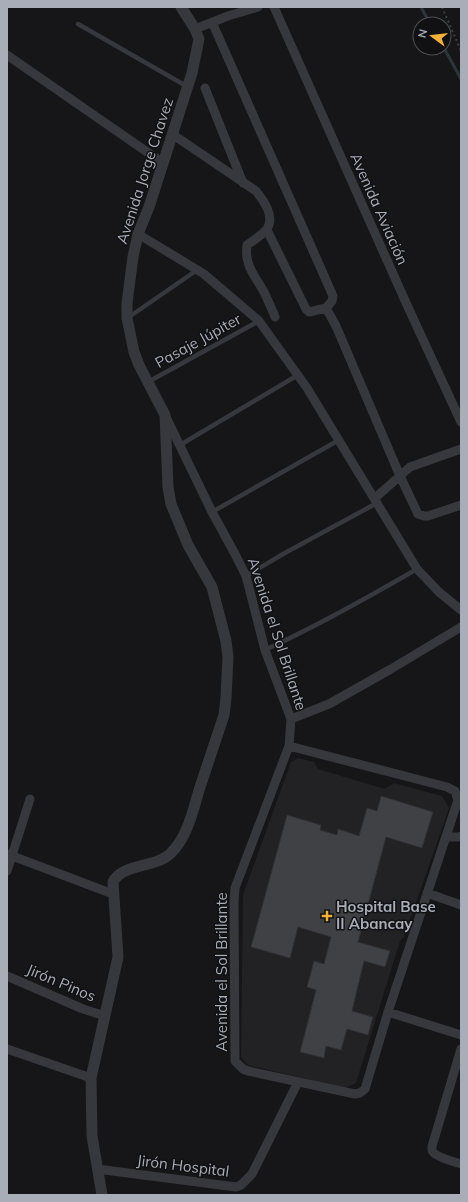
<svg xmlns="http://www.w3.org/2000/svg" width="468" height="1202" viewBox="0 0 468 1202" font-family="Mulish,sans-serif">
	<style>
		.built { fill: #222225 }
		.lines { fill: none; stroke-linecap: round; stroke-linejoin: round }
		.stream { stroke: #2c353c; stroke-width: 3 }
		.building { fill: #404145; stroke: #303034 }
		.path { stroke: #3d3f44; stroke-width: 2; stroke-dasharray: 2 3; stroke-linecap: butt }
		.service { stroke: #37383d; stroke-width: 4.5 }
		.minor { stroke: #37383d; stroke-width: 9 }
		.tertiary { stroke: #37383d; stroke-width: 11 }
		.poi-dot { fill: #f2b134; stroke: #111113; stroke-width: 1.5 }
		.labels { text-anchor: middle; stroke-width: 3; stroke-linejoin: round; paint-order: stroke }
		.street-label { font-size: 15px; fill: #a8adb8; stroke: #111113 }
		.poi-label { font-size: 15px; font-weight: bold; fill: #a8adb8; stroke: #111113; text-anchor: start }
	</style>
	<rect width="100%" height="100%" fill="#161618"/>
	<!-- built -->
	<path class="built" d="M298 758 314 762 318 769 385 789 394 783 442 796 449 808 404 937 400 941 356 1083 345 1088 248 1065 241 1057 243 895 291 762Z"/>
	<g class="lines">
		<!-- stream -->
		<path class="stream" d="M421 7 430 24
			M444 48 461 79"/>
	</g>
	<!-- building -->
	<path class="building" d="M381 796 433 812 422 848 386 837 358 942 390 951 385 967 364 961 352 1011 373 1017 368 1035 347 1029 341 1050 326 1046 324 1058 300 1052 316 990 307 987 314 961 324 964 331 937 298 927 290 958 251 947 287 815 321 825 320 830 337 835 338 829 359 836 367 808 377 811Z"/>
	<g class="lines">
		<!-- path -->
		<path class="path" d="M442 7 461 51"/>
		<!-- service -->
		<path class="service" d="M78 24 188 87
			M129 317 197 270
			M148 382 259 321
			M180 445 298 375
			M212 512 339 440
			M246 576 283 554 377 503
			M265 650C317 626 367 598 417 569"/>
		<!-- minor -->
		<path class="minor" d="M274 7 407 305 461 422
			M212 22 333 296 332 301 326 308
			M195 29 228 16 258 7
			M7 55 163 163
			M205 88 243 183
			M172 134 256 191C264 201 275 216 267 229 262 235 253 241 247 245 244 267 256 276 265 294 268 301 272 309 275 317
			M267 230 306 309 309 312 326 308 336 326 400 476 418 514 424 516H428L461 505
			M138 234 204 274 259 321 307 388 417 569 439 592 461 610
			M166 417 212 512 235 554 246 576 265 650 291 719 289 746 235 888 234 902 235 1061 243 1069 248 1071 355 1094 360 1093 365 1089 388 1012 458 800 455 791 447 787 289 746
			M375 498 410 467 461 449
			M291 719 329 704 391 669 461 627
			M446 837H458L461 836
			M7 854 113 894
			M7 871 30 799
			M427 893 461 905
			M7 976 83 1009 105 1016
			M388 1012 461 1035
			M7 1049 91 1078
			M461 1049 433 1143C432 1146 431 1150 433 1152 436 1157 455 1162 461 1164
			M97 1169 236 1187 241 1185 252 1174 298 1082"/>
		<!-- tertiary -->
		<path class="tertiary" d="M102 1195 92 1136 91 1078 118 957 113 882C122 863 157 868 171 853 188 836 193 810 200 787 208 763 216 739 224 715L226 698 228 657 226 641 212 587 188 545 171 504 168 487 165 415 139 365 134 352 127 318V303L133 257 138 234 149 207 192 73 199 39 195 29 181 7"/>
	</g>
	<!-- markers -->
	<path class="poi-dot" d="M325 910h4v4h4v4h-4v4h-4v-4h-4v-4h4z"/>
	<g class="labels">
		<!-- street labels -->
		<g class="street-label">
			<text transform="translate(145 171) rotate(-72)" y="5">Avenida Jorge Chavez</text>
			<text transform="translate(379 209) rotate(66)" y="5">Avenida Aviación</text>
			<text transform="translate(198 341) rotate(-29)" y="5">Pasaje Júpiter</text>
			<text transform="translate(277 634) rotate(72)" y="5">Avenida el Sol Brillante</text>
			<text transform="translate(222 972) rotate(-90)" y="5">Avenida el Sol Brillante</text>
			<text transform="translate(61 983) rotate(23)" y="5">Jirón Pinos</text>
			<text transform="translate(183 1166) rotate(7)" y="5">Jirón Hospital</text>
		</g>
		<!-- poi labels -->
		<g class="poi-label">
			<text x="336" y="912">Hospital Base<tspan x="336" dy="17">II Abancay</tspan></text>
		</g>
	</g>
	<!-- border -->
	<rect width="468" height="1202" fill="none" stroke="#a8adb8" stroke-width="16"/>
	<!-- north arrow -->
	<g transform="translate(432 36) rotate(285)"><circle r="19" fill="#111113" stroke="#4d4f55"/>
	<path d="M0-3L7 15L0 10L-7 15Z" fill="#f2b134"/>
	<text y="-6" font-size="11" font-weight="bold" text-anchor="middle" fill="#a8adb8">N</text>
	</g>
</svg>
